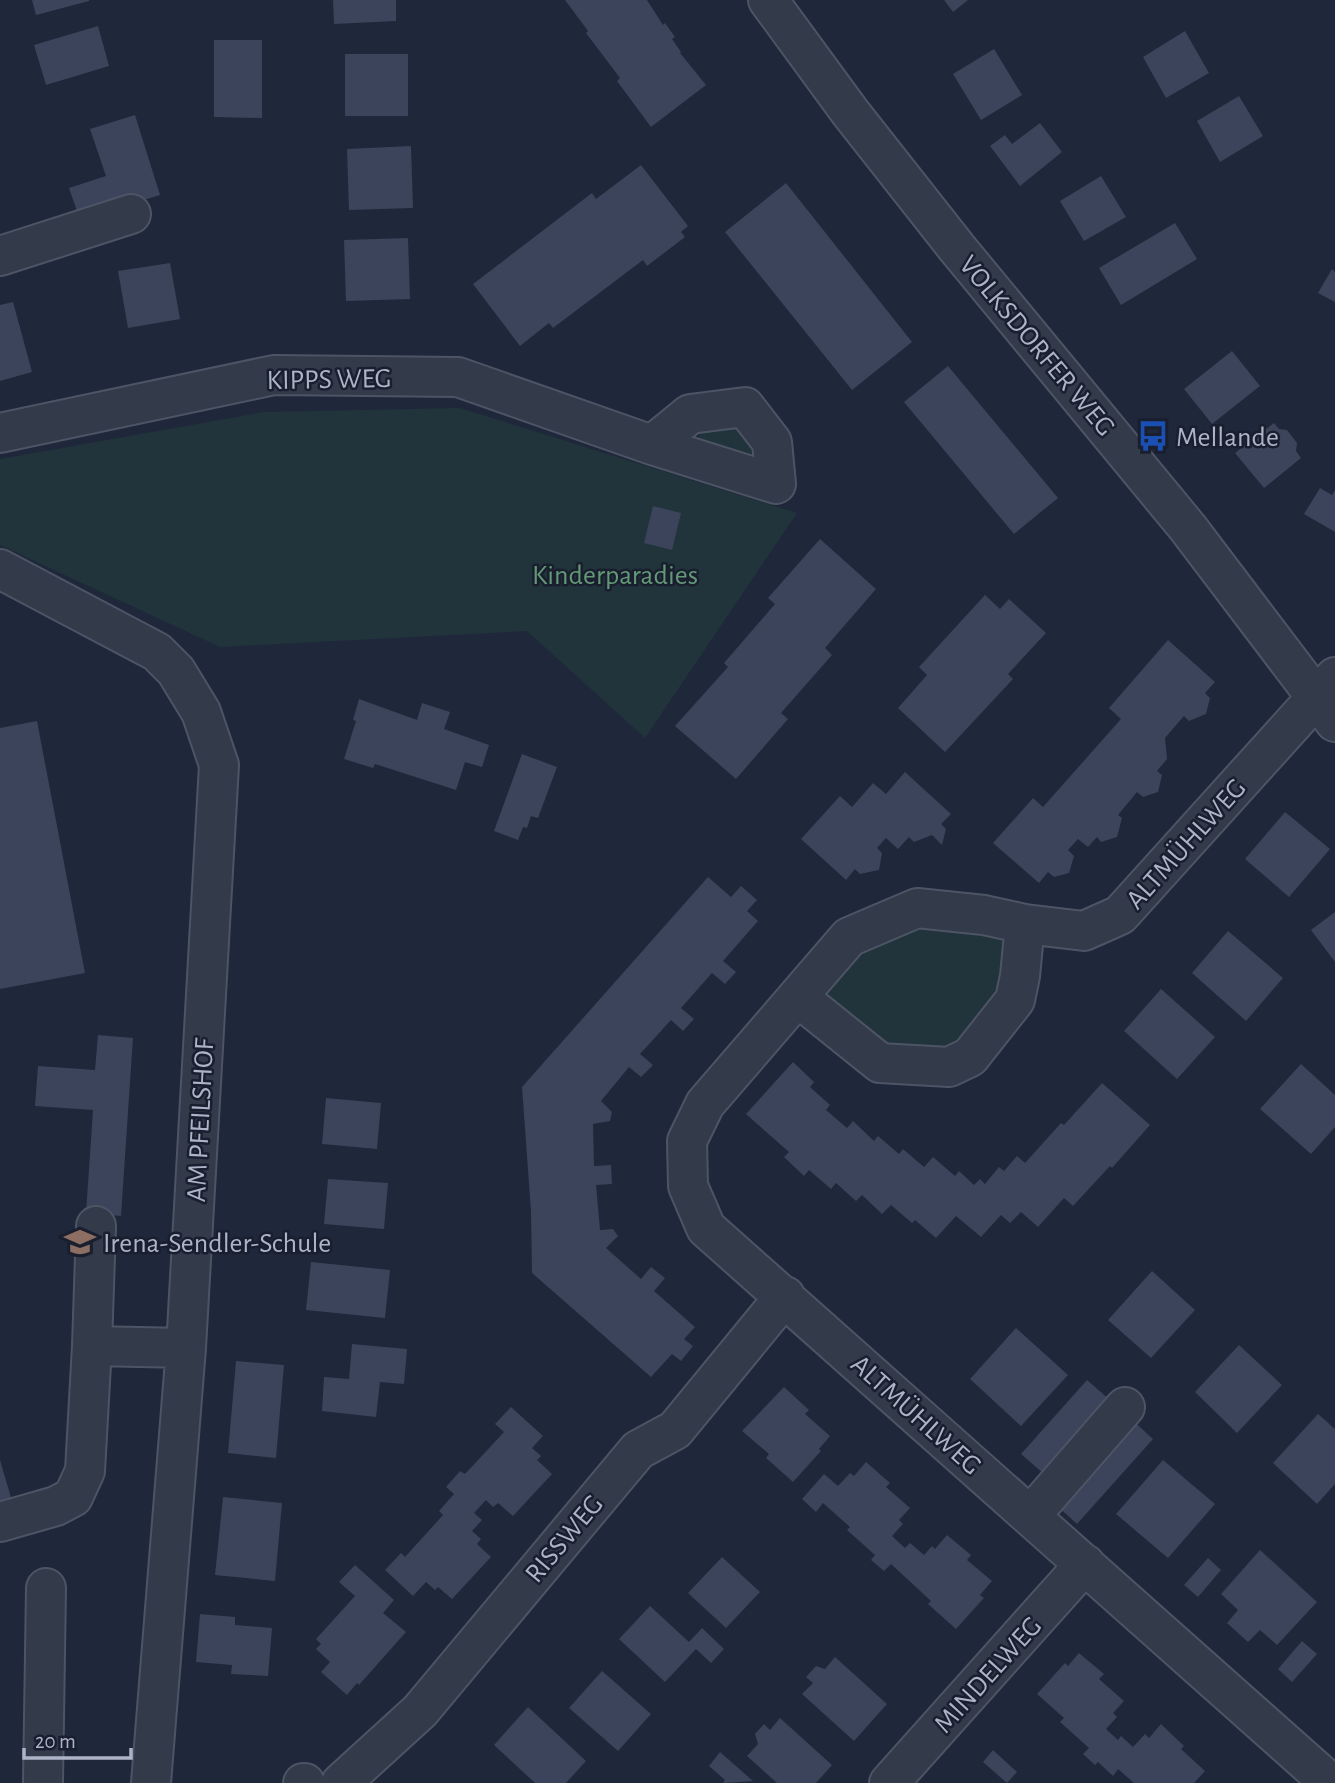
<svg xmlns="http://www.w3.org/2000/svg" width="1335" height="1783" viewBox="0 0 1335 1783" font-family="'Alegreya Sans',sans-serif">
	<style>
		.green { fill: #21343b }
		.building { fill: #3b445a }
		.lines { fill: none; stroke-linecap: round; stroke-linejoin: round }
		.minor-casing { stroke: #4d5465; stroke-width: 42 }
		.minor { stroke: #333a4a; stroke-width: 38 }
		.labels { text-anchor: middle; stroke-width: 5; stroke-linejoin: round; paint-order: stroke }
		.street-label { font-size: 28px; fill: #adb4c7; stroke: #191f2e }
		.poi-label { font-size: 28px; fill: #adb4c7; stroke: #191f2e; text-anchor: start }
		.park-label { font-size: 28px; fill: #639977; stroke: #191f2e }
	</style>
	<rect width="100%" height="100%" fill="#1f273a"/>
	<!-- green -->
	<path class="green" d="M460 408 797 513 645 738 527 631 220 647 0 545V459L264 412Z
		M744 422 750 423 754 457 746 459 697 440 700 434 704 432Z
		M943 926 999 932 1006 941 999 994 975 1031 946 1051 878 1045 829 1000 825 987C867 947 884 934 943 926Z"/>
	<!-- building -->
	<path class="building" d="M32 0H89V1L36 15Z
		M333 0H396V21L334 24Z
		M565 0H647L663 25 665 23 675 37 672 39 681 52 680 53 706 85 651 127 617 81 620 78 586 33 588 31Z
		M944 0H968L953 12Z
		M98 26 109 66 46 85 34 45Z
		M1185 31 1209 73 1166 98 1143 57Z
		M214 40H262V118L214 117Z
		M994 49 1022 95 981 120 953 74Z
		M345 54H408V116H345Z
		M1239 96 1263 136 1220 162 1197 121Z
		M135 115 160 195 80 220 69 188 106 176 90 129Z
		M1040 123 1062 152 1020 186 990 146 1005 135 1012 144Z
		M411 146 413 208 349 210 347 149Z
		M641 165 688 226 681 232 685 237 647 266 643 260 553 328 549 323 520 346 473 284 592 193 596 199Z
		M1101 176 1126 217 1084 241 1060 201Z
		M786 183 912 342 852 390 725 232Z
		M1175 223 1197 259 1121 305 1099 268Z
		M408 238 410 299 346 301 344 240Z
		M170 263 180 319 128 328 118 271Z
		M1332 269 1335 272V302L1318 293Z
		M13 302 32 372 0 381V305Z
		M1232 351 1260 386 1212 424 1184 389Z
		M948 366 1058 498 1014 534 904 402Z
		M1274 423 1279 429 1287 430 1297 443 1296 451 1301 458 1264 488 1235 453Z
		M1320 488 1332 495 1335 490V532L1304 514Z
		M653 506 681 513 672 550 644 543Z
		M820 539 876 589 825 648 832 655 781 713 788 719 736 779 675 726 728 667 724 663 775 604 768 598Z
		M985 595 1000 609 1009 599 1046 633 1008 674 1013 679 945 752 898 708 927 675 919 667Z
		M1168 640 1215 682 1205 693 1210 698 1206 714 1189 721 1184 716 1165 738 1167 759 1157 771 1162 775 1158 792 1143 797 1137 792 1118 815 1122 818 1117 837 1101 842 1097 837 1088 847 1078 839 1068 850 1074 856 1069 873 1054 877 1048 872 1039 883 993 843 1033 798 1043 807 1121 719 1109 708Z
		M359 699 417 720 422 703 450 712 444 729 489 745 482 767 465 762 456 790 375 764 373 768 344 759 356 721 353 720Z
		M37 721 85 973 0 989V728Z
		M522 754 557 767 538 818 531 816 527 828 523 827 518 840 494 831Z
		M905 772 951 814 941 824 946 829 942 845 932 835 914 842 909 837 898 849 886 838 877 848 882 853 879 870 860 874 855 869 846 880 801 839 840 796 852 807 873 783 886 794Z
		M1285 812 1330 849 1289 897 1245 859Z
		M708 877 731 897 741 886 757 900 747 911 758 921 723 961 736 972 725 984 712 973 681 1008 694 1019 683 1031 671 1020 640 1054 653 1065 641 1077 629 1067 601 1101 612 1112 610 1121 593 1124 594 1166 611 1165 612 1184 596 1185 600 1230 613 1229 618 1236 606 1248 641 1279 651 1267 665 1278 654 1291 695 1327 684 1339 693 1346 681 1361 672 1354 651 1377 532 1273 531 1211 522 1087Z
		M1335 912V962L1311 930Z
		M1228 931 1283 978 1246 1021 1192 973Z
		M1161 989 1215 1037 1177 1079 1124 1031Z
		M98 1035 133 1038 121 1216 86 1213 93 1110 35 1106 38 1066 95 1070Z
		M793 1062 814 1082 810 1087 830 1105 826 1110 847 1128 853 1121 874 1141 878 1136 899 1154 903 1149 924 1167 933 1157 955 1176 959 1171 974 1185 980 1179 985 1184 999 1167 1004 1171 1017 1156 1025 1163 1061 1123 1064 1125 1102 1083 1150 1125 1112 1168 1110 1166 1073 1206 1064 1198 1038 1227 1021 1212 1010 1223 1001 1215 981 1237 956 1216 936 1238 915 1220 912 1223 891 1205 882 1214 862 1195 856 1201 836 1183 831 1189 809 1170 804 1176 784 1157 789 1152 746 1114Z
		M1301 1064 1335 1095V1127L1311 1154 1260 1109Z
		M326 1098 381 1103 377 1149 322 1144Z
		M328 1179 388 1183 384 1229 324 1224Z
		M311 1262 390 1270 385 1318 306 1310Z
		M1152 1271 1195 1310 1151 1358 1108 1320Z
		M1016 1328 1068 1375 1021 1426 970 1379Z
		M352 1344 407 1349 404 1384 380 1382 376 1417 322 1411 324 1377 349 1379Z
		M1239 1345 1282 1385 1237 1433 1195 1392Z
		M236 1361 284 1365 276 1458 228 1453Z
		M1087 1380 1110 1400 1044 1474 1021 1454Z
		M784 1387 809 1410 805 1414 830 1436 819 1449 821 1451 793 1482 766 1458 769 1454 742 1431Z
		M511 1407 543 1436 532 1448 541 1456 537 1460 552 1474 513 1516 498 1503 493 1507 486 1500 474 1513 482 1520 472 1531 481 1539 477 1544 491 1557 452 1599 438 1587 435 1590 426 1582 413 1596 385 1570 401 1553 405 1557 443 1515 439 1511 454 1494 446 1487 460 1471 465 1474 504 1432 495 1424Z
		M1318 1414 1335 1429V1484L1317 1504 1273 1463Z
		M1130 1418 1153 1439 1077 1524 1054 1503Z
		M0 1460 12 1501 0 1505Z
		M1163 1460 1215 1504 1168 1558 1116 1514Z
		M866 1462 890 1483 886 1487 910 1508 899 1520 903 1524 892 1536 905 1548 910 1543 924 1555 932 1546 935 1549 947 1535 971 1555 967 1560 992 1581 980 1595 984 1598 956 1629 928 1604 931 1601 891 1564 884 1571 871 1560 875 1555 847 1530 850 1527 823 1503 816 1512 802 1499 824 1474 838 1486 850 1473 854 1476Z
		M223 1497 282 1503 275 1581 215 1575Z
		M1260 1550 1317 1602 1277 1645 1260 1630 1248 1642 1238 1633 1227 1623 1238 1610 1221 1594Z
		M722 1557 760 1592 726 1628 688 1593Z
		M1208 1558 1221 1570 1198 1597 1184 1585Z
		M355 1565 394 1600 383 1613 406 1632 359 1685 357 1683 347 1695 321 1672 330 1662 316 1649 321 1644 316 1639 355 1596 339 1582Z
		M650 1606 689 1642 702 1628 724 1649 711 1663 696 1649 665 1682 619 1639Z
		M200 1614 235 1617V1625L272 1628 268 1676 231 1674 232 1665 196 1662Z
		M1302 1641 1317 1654 1292 1682 1278 1669Z
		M1079 1653 1104 1674 1099 1679 1124 1701 1113 1713 1117 1717 1106 1729 1118 1740 1121 1736 1133 1747 1145 1734 1149 1738 1161 1724 1184 1746 1181 1749 1205 1771 1194 1783H1134L1118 1769 1113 1776 1098 1762 1095 1765 1083 1754 1089 1748 1060 1722 1064 1718 1037 1694 1065 1663 1068 1666Z
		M835 1657 887 1704 854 1741 802 1694 813 1683 806 1677 816 1666 825 1669Z
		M602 1671 651 1714 618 1751 569 1708Z
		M528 1707 586 1761 566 1783H535L494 1745Z
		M780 1718 832 1765 816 1783H777L747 1756 758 1744 755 1734 764 1724 770 1730Z
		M993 1750 1017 1772 1007 1783 983 1762Z
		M720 1752 753 1781 723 1783 725 1780 709 1766Z"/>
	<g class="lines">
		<defs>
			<path id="minor" d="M768 0 850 112 957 248 1188 528 1335 722
				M0 256 131 214
				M0 433 274 375 458 377 652 445 776 484 772 442 745 407 690 414 652 445
				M0 569 157 652 176 671 201 712 219 765 186 1348 151 1783
				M799 998 880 1063 949 1067 970 1057 1015 1000 1020 976 1025 924
				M96 1226 92 1346 186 1348
				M1031 1515 1125 1407
				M0 1522 56 1506 73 1497 85 1471 92 1346
				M43 1783 46 1588
				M303 1783H305
				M341 1783 420 1711 638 1450 675 1430 785 1296
				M889 1783 1085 1564
				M1330 1783 706 1228 688 1186 687 1141 705 1104 849 937 917 908 984 915 1025 924 1084 931 1120 915 1335 677"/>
		</defs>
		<!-- minor casing -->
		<use href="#minor" class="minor-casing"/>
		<!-- minor -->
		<use href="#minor" class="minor"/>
	</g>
	<!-- icons -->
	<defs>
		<symbol id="bus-bare" viewBox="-9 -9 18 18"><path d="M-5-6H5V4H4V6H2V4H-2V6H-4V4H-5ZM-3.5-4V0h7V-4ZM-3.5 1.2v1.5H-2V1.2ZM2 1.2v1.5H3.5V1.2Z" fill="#1a4fb4" stroke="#191f2e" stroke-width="2.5" paint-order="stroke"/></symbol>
		<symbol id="school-bare" viewBox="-9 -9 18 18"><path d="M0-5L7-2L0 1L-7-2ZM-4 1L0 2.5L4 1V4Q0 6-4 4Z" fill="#8d6e63" stroke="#191f2e" stroke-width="2.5" paint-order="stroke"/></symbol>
	</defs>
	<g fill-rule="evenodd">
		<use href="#bus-bare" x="1131" y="414" width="44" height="44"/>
		<use href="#school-bare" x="58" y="1220" width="44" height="44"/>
	</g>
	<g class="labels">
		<!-- street labels -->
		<g class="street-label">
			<text transform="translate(1038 345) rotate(50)" y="10">VOLKSDORFER WEG</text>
			<text transform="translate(329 378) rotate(-1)" y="10">KIPPS WEG</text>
			<text transform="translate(1185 843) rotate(-48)" y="10">ALTMÜHLWEG</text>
			<text transform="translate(199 1120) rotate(-87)" y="10">AM PFEILSHOF</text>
			<text transform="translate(917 1414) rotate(42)" y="10">ALTMÜHLWEG</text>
			<text transform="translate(563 1538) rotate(-50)" y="10">RISSWEG</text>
			<text transform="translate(987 1674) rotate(-48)" y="10">MINDELWEG</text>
		</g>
		<!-- poi labels -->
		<g class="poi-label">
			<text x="1176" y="446">Mellande</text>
			<text x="103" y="1252">Irena-Sendler-Schule</text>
		</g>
		<!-- park labels -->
		<g class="park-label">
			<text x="615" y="584">Kinderparadies</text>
		</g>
	</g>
	<!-- scale -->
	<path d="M24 1748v10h107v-10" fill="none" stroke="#adb4c7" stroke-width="3.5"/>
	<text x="35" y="1748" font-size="21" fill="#adb4c7" stroke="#191f2e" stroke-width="5" paint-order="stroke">20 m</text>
</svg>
